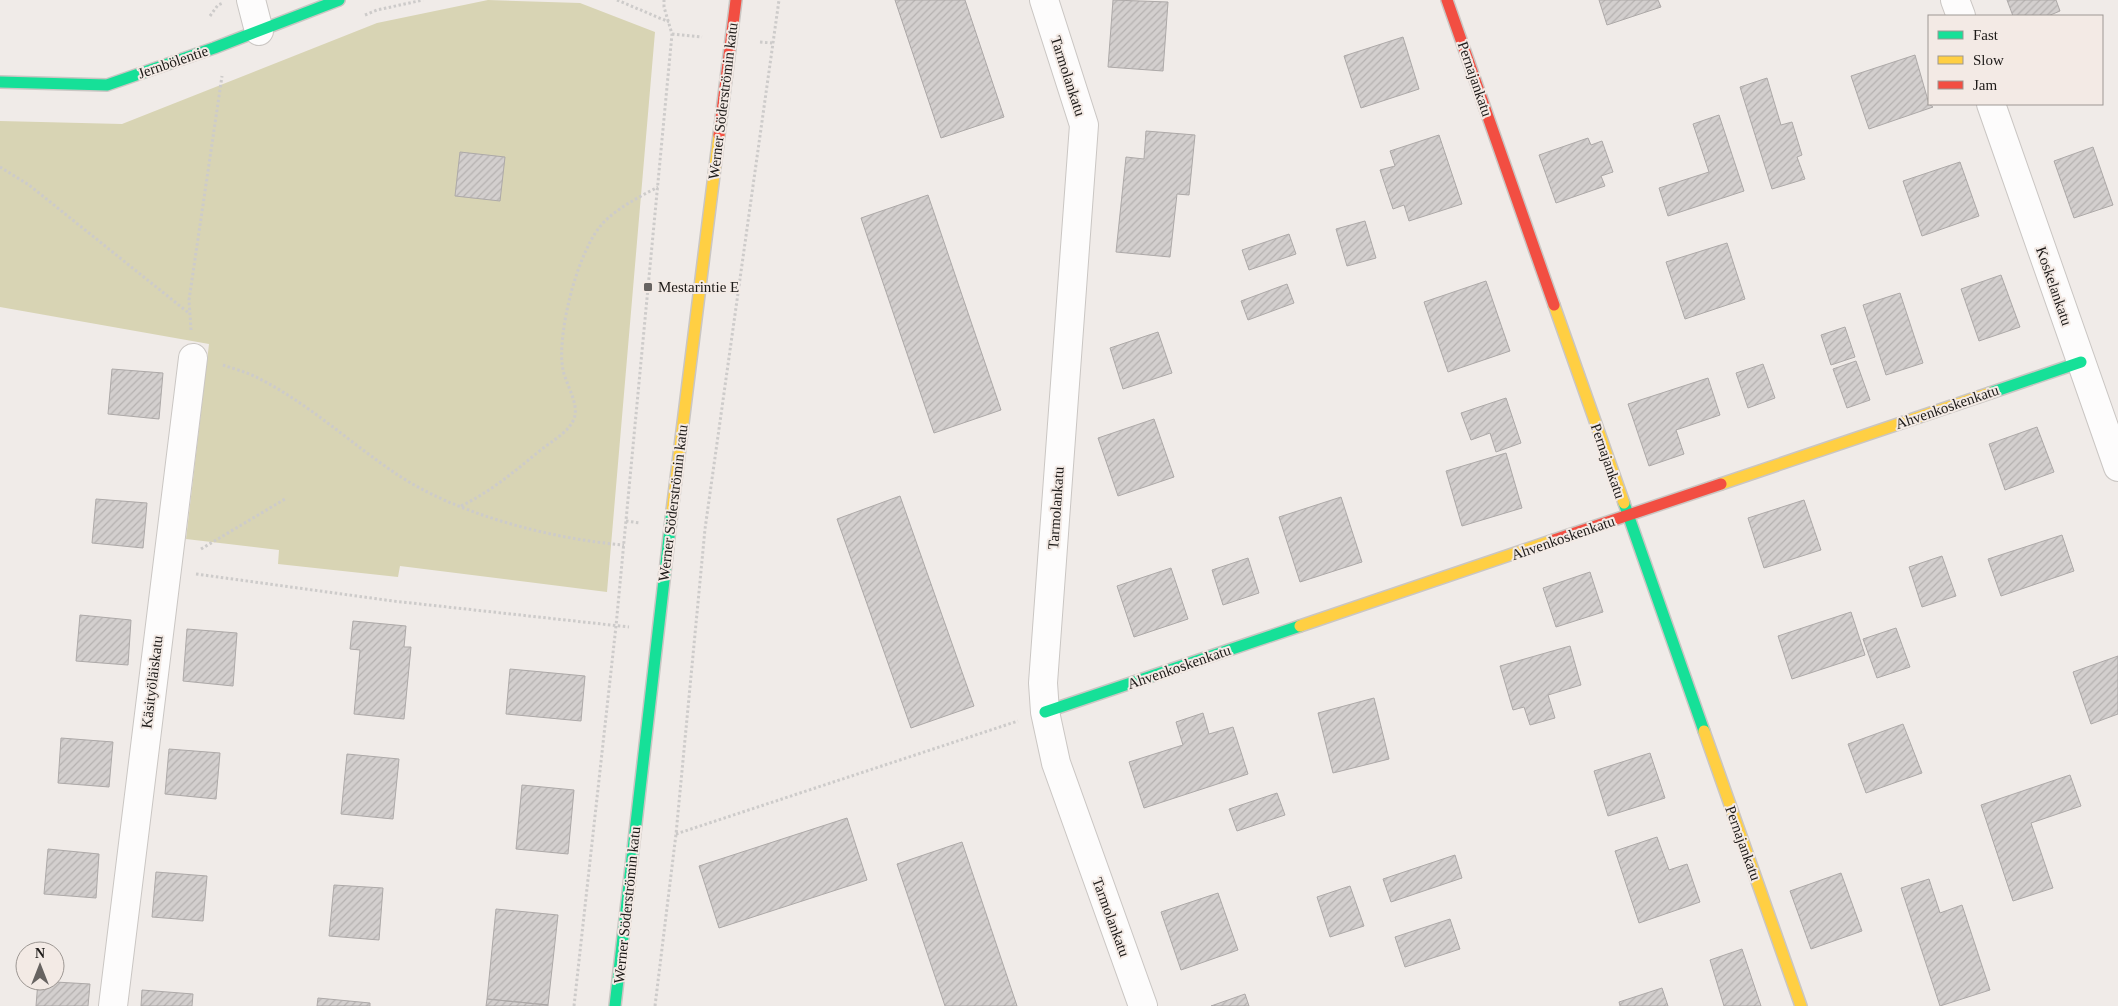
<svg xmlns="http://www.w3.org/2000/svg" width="2118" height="1006" viewBox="0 0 2118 1006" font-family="Georgia,serif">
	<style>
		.park { fill: #d8d4b4 }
		.building { fill: url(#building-hatch); stroke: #ada9a8 }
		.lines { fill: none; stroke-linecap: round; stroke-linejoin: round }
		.street-casing { stroke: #cac6c3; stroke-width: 30 }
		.fast-casing { stroke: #cac6c3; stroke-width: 14 }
		.slow-casing { stroke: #cac6c3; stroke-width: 14 }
		.jam-casing { stroke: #cac6c3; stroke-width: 14 }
		.path { stroke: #cdcbca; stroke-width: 3; stroke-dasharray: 2.5 2.5; stroke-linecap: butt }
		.street { stroke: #fdfcfc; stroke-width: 28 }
		.fast { stroke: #16e098; stroke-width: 11 }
		.slow { stroke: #ffcf43; stroke-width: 11 }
		.jam { stroke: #f24e42; stroke-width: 11 }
		.poi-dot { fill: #676361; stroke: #f3eae5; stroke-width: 2 }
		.labels { text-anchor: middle; stroke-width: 4; stroke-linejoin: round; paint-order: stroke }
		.street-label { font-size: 15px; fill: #1d1a18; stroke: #f3eae5 }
		.poi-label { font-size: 15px; fill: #1d1a18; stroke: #f3eae5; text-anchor: start }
	</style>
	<defs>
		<pattern id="building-hatch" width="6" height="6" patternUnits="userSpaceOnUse" patternTransform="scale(1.25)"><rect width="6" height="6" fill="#d3cfce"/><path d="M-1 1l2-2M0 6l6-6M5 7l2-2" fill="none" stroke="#b5b1b0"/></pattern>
	</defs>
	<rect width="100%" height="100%" fill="#f0ebe8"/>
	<!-- park -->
	<path class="park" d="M488 0 580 3 655 32 607 592 400 566 398 577 278 564 279 550 186 539 209 344 0 307V121L122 124 377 23Z"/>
	<!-- building -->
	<path class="building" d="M895 0H965L1004 117 941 138Z
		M1113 0 1168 2 1163 71 1108 67Z
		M1599 0H1658L1661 7 1607 25Z
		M2007 0H2056L2060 11 2048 16H2013Z
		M1403 37 1419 89 1361 108 1344 56Z
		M1915 55 1929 104 1933 107 1869 129 1851 76Z
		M1767 78 1781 125 1792 122 1802 155 1797 157 1805 179 1772 189 1740 87Z
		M1719 115 1744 191 1668 216 1659 188 1709 172 1693 124Z
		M1146 131 1195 135 1189 195 1177 194 1170 257 1116 252 1126 157 1144 159Z
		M1439 135 1462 204 1409 221 1404 205 1393 209 1380 170 1395 166 1390 151Z
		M1588 138 1591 145 1602 141 1613 172 1601 176 1605 186 1556 203 1539 155Z
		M2093 147 2113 205 2074 218 2054 161Z
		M460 152 505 157 500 201 455 196Z
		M1960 162 1979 216 1922 236 1903 181Z
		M928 195 1001 410 934 433 861 218Z
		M1365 221 1376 258 1347 266 1336 229Z
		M1289 234 1296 254 1249 270 1242 250Z
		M1727 243 1745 299 1685 319 1666 262Z
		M2001 275 2020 327 1979 341 1961 289Z
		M1486 281 1510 351 1448 372 1424 302Z
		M1287 284 1294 303 1248 320 1241 301Z
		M1900 293 1923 363 1886 375 1863 305Z
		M1845 327 1855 357 1831 365 1821 335Z
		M1158 332 1172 373 1123 389 1110 348Z
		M1856 361 1870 400 1847 408 1833 369Z
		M1763 364 1775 398 1748 408 1736 373Z
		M112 369 163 373 159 419 108 414Z
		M1708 378 1720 415 1676 430 1684 454 1649 466 1628 404Z
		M1506 398 1521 443 1496 452 1490 433 1471 440 1461 413Z
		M1154 419 1174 477 1118 496 1098 438Z
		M2037 427 2054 472 2005 490 1989 444Z
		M1506 453 1522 508 1462 526 1446 471Z
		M900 496 974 706 911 728 837 519Z
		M1341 497 1362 562 1300 582 1279 517Z
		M96 499 147 503 143 548 92 543Z
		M1804 500 1821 550 1764 568 1748 518Z
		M2062 535 2074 571 2001 596 1988 559Z
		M1942 556 1956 596 1922 607 1909 567Z
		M1248 558 1259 593 1223 605 1212 570Z
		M1171 568 1188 619 1134 637 1117 586Z
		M1590 572 1603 612 1556 627 1543 588Z
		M1851 612 1865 655 1792 679 1778 636Z
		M80 615 131 620 128 665 76 661Z
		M353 621 406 626 404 647H411L404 719 354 714 360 650 350 649Z
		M1896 628 1910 667 1877 678 1863 639Z
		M187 629 237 633 233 686 183 681Z
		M1570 646 1581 685 1548 695 1555 718 1530 725 1524 707 1513 710 1500 666Z
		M2118 656V714L2091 724 2073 672Z
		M510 669 585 676 581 721 506 714Z
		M1374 698 1389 759 1333 773 1318 713Z
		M1203 713 1209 734 1233 727 1248 774 1144 808 1129 762 1183 745 1176 722Z
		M1903 724 1922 773 1866 793 1848 744Z
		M61 738 113 742 109 787 58 783Z
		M169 749 220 753 216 799 165 794Z
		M1650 753 1665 798 1608 816 1594 771Z
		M347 754 399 759 393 819 341 814Z
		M2070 775 2081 806 2031 823 2053 888 2013 901 1981 805Z
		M522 785 574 790 568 854 516 849Z
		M1277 793 1285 815 1237 831 1229 809Z
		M847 818 867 880 719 928 699 866Z
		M1657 837 1669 870 1687 864 1700 902 1639 923 1615 851Z
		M962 842 1017 1006H945L897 864Z
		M48 849 99 854 96 898 44 894Z
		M1455 855 1462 878 1391 902 1383 879Z
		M156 872 207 876 203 921 152 917Z
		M1841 873 1862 931 1811 949 1790 891Z
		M1929 879 1940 913 1962 905 1990 990 1940 1006 1901 888Z
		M334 885 383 888 379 940 329 936Z
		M1350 886 1364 926 1330 937 1317 897Z
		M1218 893 1238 950 1181 970 1161 912Z
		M496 909 558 915 548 1005 487 999Z
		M1450 919 1460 949 1405 967 1395 937Z
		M1742 949 1761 1006H1724L1710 960Z
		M38 981 90 984 88 1006H36Z
		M1662 988 1668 1006H1620L1619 1002Z
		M142 990 193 994 192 1006H141Z
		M1245 994 1249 1006H1211Z
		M318 998 370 1003V1006H317Z
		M487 999 548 1005V1006H486Z"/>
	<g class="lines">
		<defs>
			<path id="street" d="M251 0 259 31
				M1044 0 1084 125 1043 683 1045 712 1056 763 1143 1006
				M1955 0 1961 16
				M1991 104 2118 467
				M113 1006 193 358"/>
			<path id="fast" d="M0 82 107 85 214 48 339 0
				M1990 393 2081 362
				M1624 503 1704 731
				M1045 712 1300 626
				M615 1006 672 511"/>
			<path id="slow" d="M1554 305 1624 503
				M1721 484 1990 393
				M672 511 719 135
				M1300 626 1554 540
				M1704 731 1801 1006"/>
			<path id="jam" d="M1447 0 1554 305
				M719 135 736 0
				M1554 540 1721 484"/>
		</defs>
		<!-- street casing -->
		<use href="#street" class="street-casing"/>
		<!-- fast casing -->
		<use href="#fast" class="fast-casing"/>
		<!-- slow casing -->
		<use href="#slow" class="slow-casing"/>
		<!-- jam casing -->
		<use href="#jam" class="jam-casing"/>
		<!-- path -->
		<path class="path" d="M617 0 669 22
			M365 15 377 10 423 0
			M210 16 218 5 223 3
			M672 34 702 37
			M760 42 772 43
			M0 167 29 185 190 314
			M191 330 189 300 222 76
			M223 365C234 369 247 372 258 378 308 403 349 442 395 473 455 514 551 539 624 545
			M461 506C492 491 516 470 542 449 552 441 567 433 573 421 581 406 566 385 563 370 556 335 578 248 604 222 619 207 639 197 658 187
			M626 521 640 523
			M201 549 285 499
			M196 574 393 601 629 627
			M676 834 1018 721
			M574 1006 616 626 672 34 664 7V0
			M655 1006 676 834 705 529 779 0"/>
		<!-- street -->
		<use href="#street" class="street"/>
		<!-- fast -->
		<use href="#fast" class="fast"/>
		<!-- slow -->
		<use href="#slow" class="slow"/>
		<!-- jam -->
		<use href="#jam" class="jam"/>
	</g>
	<!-- markers -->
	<rect class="poi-dot" x="643" y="282" width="10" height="10" rx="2.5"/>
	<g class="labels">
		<!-- street labels -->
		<g class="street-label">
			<text transform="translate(173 62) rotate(-19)" y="5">Jernbölentie</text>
			<text transform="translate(1068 76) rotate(72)" y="5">Tarmolankatu</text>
			<text transform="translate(1475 79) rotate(71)" y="5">Pernajankatu</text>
			<text transform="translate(723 101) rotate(-83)" y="5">Werner Söderströmin katu</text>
			<text transform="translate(2054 286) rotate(71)" y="5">Koskelankatu</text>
			<text transform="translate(1947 407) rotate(-19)" y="5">Ahvenkoskenkatu</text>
			<text transform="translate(1608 461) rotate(71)" y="5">Pernajankatu</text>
			<text transform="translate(673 503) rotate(-83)" y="5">Werner Söderströmin katu</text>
			<text transform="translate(1056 508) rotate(-86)" y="5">Tarmolankatu</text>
			<text transform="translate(1563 538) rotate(-19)" y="5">Ahvenkoskenkatu</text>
			<text transform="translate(1179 667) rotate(-19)" y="5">Ahvenkoskenkatu</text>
			<text transform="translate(152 682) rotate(-83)" y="5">Käsityöläiskatu</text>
			<text transform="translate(1743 843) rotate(70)" y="5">Pernajankatu</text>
			<text transform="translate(627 905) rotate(-84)" y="5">Werner Söderströmin katu</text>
			<text transform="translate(1111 917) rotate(70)" y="5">Tarmolankatu</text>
		</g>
		<!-- poi labels -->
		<g class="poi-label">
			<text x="658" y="292">Mestarintie E</text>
		</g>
	</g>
	<!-- legend -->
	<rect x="1928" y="15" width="175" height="90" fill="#f3eae5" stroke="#9d9793"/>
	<rect x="1938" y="31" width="25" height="8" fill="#16e098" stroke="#9d9793"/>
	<text x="1973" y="40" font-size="15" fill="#1d1a18">Fast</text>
	<rect x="1938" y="56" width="25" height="8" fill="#ffcf43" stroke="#9d9793"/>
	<text x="1973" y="65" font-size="15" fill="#1d1a18">Slow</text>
	<rect x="1938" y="81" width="25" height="8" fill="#f24e42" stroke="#9d9793"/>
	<text x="1973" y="90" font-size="15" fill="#1d1a18">Jam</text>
	<!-- north arrow -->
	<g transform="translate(40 966)"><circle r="24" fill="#f3eae5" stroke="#9d9793"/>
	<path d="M0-4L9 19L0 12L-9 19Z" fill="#676361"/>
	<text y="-8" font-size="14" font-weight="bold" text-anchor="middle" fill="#1d1a18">N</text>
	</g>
</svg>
